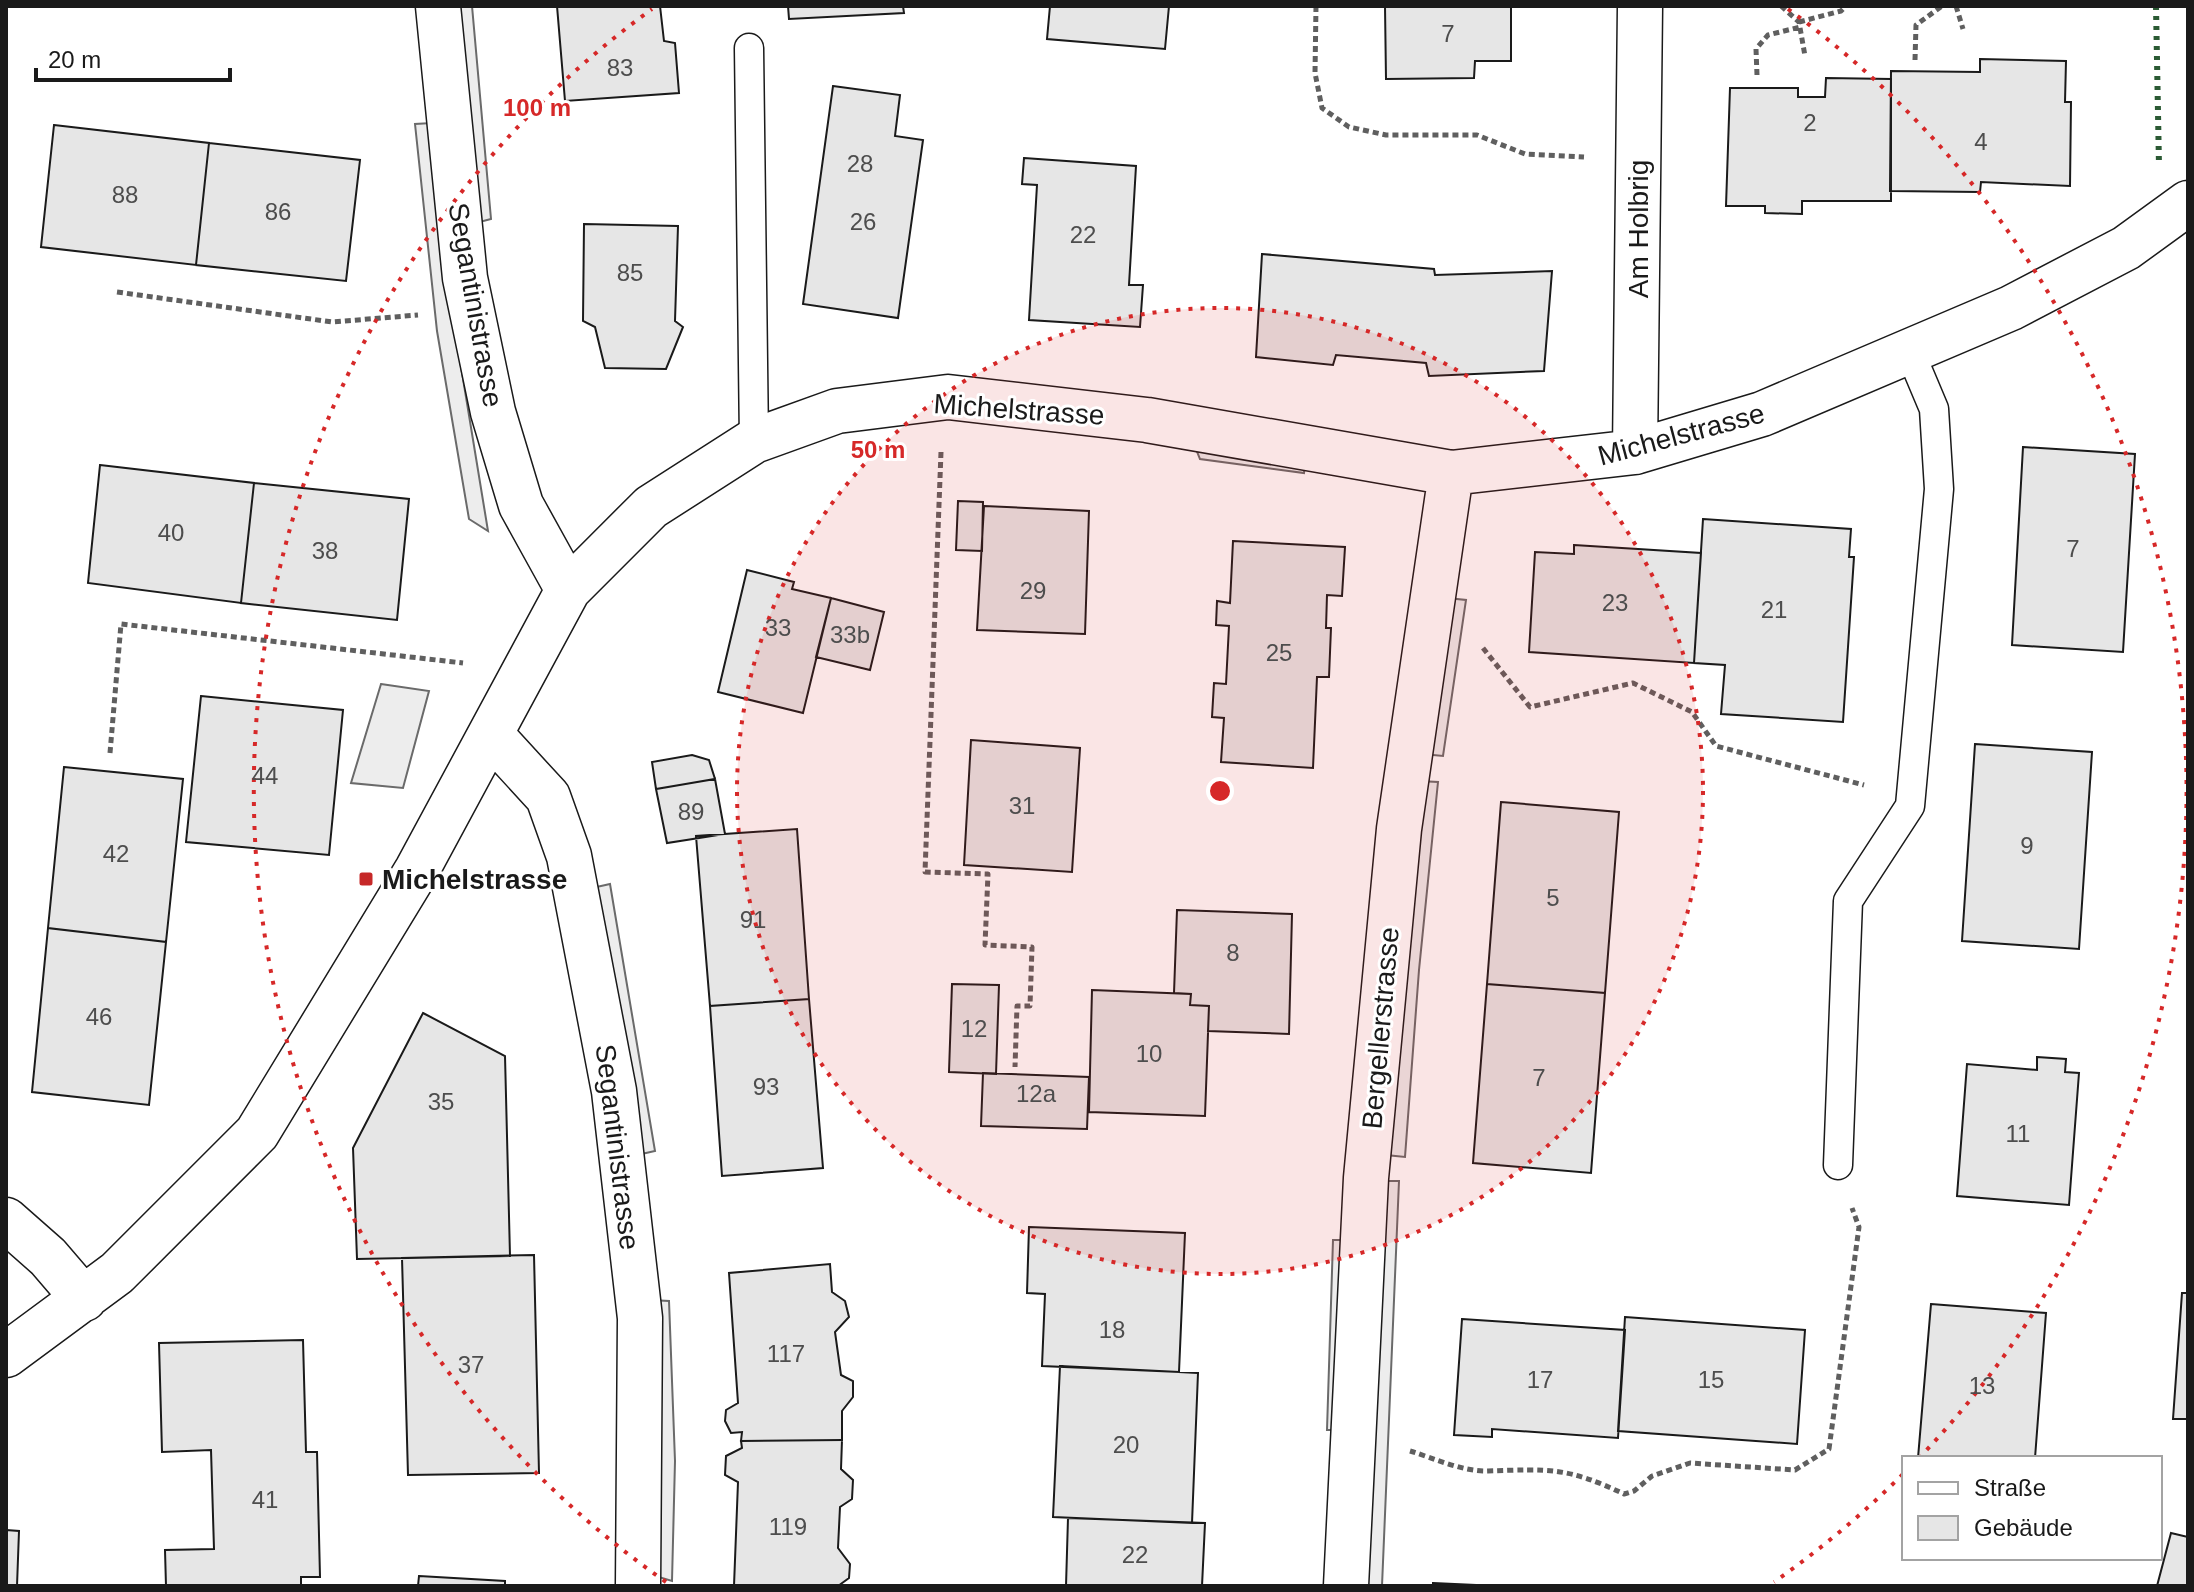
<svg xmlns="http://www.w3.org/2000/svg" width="2194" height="1592" viewBox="0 0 2194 1592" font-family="Helvetica,sans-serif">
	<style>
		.parking { fill: #ededed; stroke: #6a6a6a; stroke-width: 2 }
		.building { fill: #e6e6e6; stroke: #1a1a1a; stroke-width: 2 }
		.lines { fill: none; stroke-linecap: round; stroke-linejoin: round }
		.lane-casing { stroke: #1a1a1a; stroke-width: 31 }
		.street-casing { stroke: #1a1a1a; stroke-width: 47 }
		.path { stroke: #5f5f5f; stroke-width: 5; stroke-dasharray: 6 4; stroke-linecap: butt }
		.lane { stroke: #fff; stroke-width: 28 }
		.street { stroke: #fff; stroke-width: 44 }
		.hedge { stroke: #2b5a34; stroke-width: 6; stroke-dasharray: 4 6; stroke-linecap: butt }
		.ring { fill: none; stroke: #d62828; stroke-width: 4; stroke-dasharray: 4 8 }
		.poi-dot { fill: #c62828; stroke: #fff; stroke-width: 3 }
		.labels { text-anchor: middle; stroke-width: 6; stroke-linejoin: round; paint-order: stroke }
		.number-label { font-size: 24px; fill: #4d4d4d }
		.street-label { font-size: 28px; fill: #1a1a1a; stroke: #fff }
		.poi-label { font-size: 28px; font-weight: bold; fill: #1a1a1a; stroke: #fff; text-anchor: start }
		.centre { fill: #d62828; stroke: #fff; stroke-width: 4 }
		.ring-label { font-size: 24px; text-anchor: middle; font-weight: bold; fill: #d62828; stroke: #fff; stroke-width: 6; stroke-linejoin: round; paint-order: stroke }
	</style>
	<rect width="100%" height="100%" fill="#fff"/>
	<!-- parking -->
	<path class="parking" d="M454 6H472L491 219 472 224Z
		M432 123 455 330 488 531 469 519 437 331 415 124Z
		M1192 439 1306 454 1304 473 1200 459Z
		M1447 598 1466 600 1443 756 1423 754Z
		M381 684 429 691 403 788 351 783Z
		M1419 781 1438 782 1419 970 1405 1157 1386 1155Z
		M610 884 655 1151 637 1155 592 888Z
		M1383 1181H1399L1382 1586H1365Z
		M1333 1240H1352L1345 1430H1327Z
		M650 1300 669 1301 675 1461 672 1581 652 1575Z"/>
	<!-- building -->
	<path class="building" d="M557 6H660L664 41 675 43 679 93 565 101Z
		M788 6H903L904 13 789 19Z
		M1050 6H1169L1165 49 1047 39Z
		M1385 6H1511V61H1475L1474 78 1386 79Z
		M1980 59 2066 61 2065 102H2071L2070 186 1981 182 1980 192 1890 191 1891 71 1980 72Z
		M1826 78 1891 79V201H1802V214L1765 213V206H1726L1730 88H1798V97H1825Z
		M833 86 900 95 895 136 923 140 898 318 803 304Z
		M54 125 209 143 196 265 41 247Z
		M209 143 360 160 346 281 196 265Z
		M1024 158 1136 166 1129 285H1143L1140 327 1029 320 1037 185 1022 184Z
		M584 224 678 226 675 321 683 327 666 369 605 368 595 327 583 321Z
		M1262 254 1434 269 1435 275 1552 271 1544 371 1429 376 1426 363 1336 355 1333 365 1256 357Z
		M2023 447 2135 454 2123 652 2012 645Z
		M100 465 254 483 241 603 88 583Z
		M254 483 409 499 397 620 241 603Z
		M958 501 983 502 982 551 956 550Z
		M984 506 1089 511 1085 634 977 630Z
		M1703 519 1851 529 1849 557H1854L1843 722 1721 714 1725 665 1694 663Z
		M1233 541 1345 547 1342 596 1327 595 1326 628H1331L1329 677H1317L1313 768 1221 762 1224 718 1212 717 1214 683 1226 684 1229 626 1216 625 1217 601 1230 603Z
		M1574 545 1701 553 1694 663 1529 652 1535 552 1574 554Z
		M747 570 794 582 792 589 831 598 803 713 718 692Z
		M831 598 884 612 870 670 816 657Z
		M201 696 343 710 329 855 186 842Z
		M971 740 1080 748 1072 872 964 865Z
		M1975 744 2092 752 2079 949 1962 941Z
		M692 755 709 760 715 779 656 789 652 762Z
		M64 767 183 779 166 942 48 928Z
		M715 779 725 834 667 843 656 789Z
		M1501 802 1619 812 1605 993 1487 984Z
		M797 829 809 999 710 1006 696 836Z
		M1177 910 1292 914 1289 1034 1208 1031 1209 1006 1190 1005 1191 994 1174 993Z
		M48 928 166 942 149 1105 32 1092Z
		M952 984 999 985 996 1074 949 1072Z
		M1487 984 1605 993 1591 1173 1473 1163Z
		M1092 990 1191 994 1190 1005 1209 1006 1205 1116 1089 1112Z
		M809 999 823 1168 722 1176 710 1006Z
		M423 1013 505 1056 510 1256 357 1259 353 1148Z
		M2037 1057 2066 1059 2065 1072 2079 1073 2069 1205 1957 1196 1967 1064 2037 1070Z
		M983 1073 1089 1077 1087 1129 981 1126Z
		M1029 1227 1185 1233 1179 1372 1042 1366 1045 1294 1027 1293Z
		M534 1255 539 1473 408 1475 402 1258Z
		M830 1264 832 1292 845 1301 849 1317 835 1332 841 1375 853 1381V1397L842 1411V1440L741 1441 742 1432 731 1433 725 1421 726 1410 738 1403 729 1273Z
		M2182 1293H2188V1419H2173Z
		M1931 1304 2046 1313 2035 1458H1918Z
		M1625 1317 1805 1330 1797 1444 1618 1431Z
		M1462 1319 1625 1330 1618 1438 1492 1429V1437L1454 1435Z
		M303 1340 306 1452H317L320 1577H301V1586H166L165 1550 214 1549 211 1450 162 1452 159 1343Z
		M1060 1366 1198 1373 1192 1523 1053 1517Z
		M842 1440 841 1469 853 1480 852 1499 840 1507 838 1548 850 1564 849 1578 838 1586H734L738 1482 725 1475 726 1456 742 1448 741 1441Z
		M1068 1518 1205 1523 1202 1586H1066Z
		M6 1530 19 1531 17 1586H6Z
		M2171 1533 2188 1537V1586H2157Z
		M419 1576 505 1581V1586H418Z
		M1433 1583 1498 1586H1433Z"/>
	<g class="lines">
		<defs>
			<path id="lane" d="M749 48 754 441
				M1838 1165 1848 901 1910 806 1939 489 1934 409 1910 352"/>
			<path id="street" d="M438 6 465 278 493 412 521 505 568 590
				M1635 452 1640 6
				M492 736 548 797 569 856 614 1091 640 1318 638 1586
				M6 1220 48 1257 84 1299
				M6 1355 117 1273 257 1133 417 870 568 590 651 507 754 441 837 411 948 397 1147 420 1451 473 1635 452 1762 414 2011 308 2126 248 2188 203
				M1346 1586 1366 1178 1399 829 1451 473"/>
		</defs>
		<!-- lane casing -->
		<use href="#lane" class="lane-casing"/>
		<!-- street casing -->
		<use href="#street" class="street-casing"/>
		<!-- path -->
		<path class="path" d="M1316 6 1315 73 1322 108 1349 127 1386 135H1477L1525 154 1584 157
			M1781 6 1799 22 1805 56
			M1956 6 1963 29
			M1799 22 1841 11 1846 6
			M1915 60 1916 25 1942 6
			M1757 75 1756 49 1768 35 1800 27
			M117 292 332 322 418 315
			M941 452 925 872 988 874 985 945 1032 947 1030 1006H1017L1015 1067
			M1483 648 1530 707 1633 683 1692 712 1716 746 1864 785
			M110 753 121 624 463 663
			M1410 1451C1433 1458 1464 1472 1488 1471 1550 1469 1567 1467 1624 1494L1634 1491 1652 1476 1690 1463 1795 1470 1829 1449 1859 1227 1852 1208"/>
		<!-- lane -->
		<use href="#lane" class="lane"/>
		<!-- street -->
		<use href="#street" class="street"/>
		<!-- hedge -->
		<path class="hedge" d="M2156 6 2159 166"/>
	</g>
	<!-- distance rings -->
	<circle cx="1220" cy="791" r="483" fill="#d62828" fill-opacity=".12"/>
	<g class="ring">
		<circle cx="1220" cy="791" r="483"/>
		<path d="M1903 1474A966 966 0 0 1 1774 1582M666 1582A966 966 0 0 1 652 9M1788 9A966 966 0 0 1 1921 1456"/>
	</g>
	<!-- markers -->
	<rect class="poi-dot" x="358" y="871" width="16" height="16" rx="4"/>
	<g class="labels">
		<!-- number labels -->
		<g class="number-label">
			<text x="1448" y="42">7</text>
			<text x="620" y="76">83</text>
			<text x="1810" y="131">2</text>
			<text x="1981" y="150">4</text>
			<text x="860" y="172">28</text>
			<text x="125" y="203">88</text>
			<text x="278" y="220">86</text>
			<text x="863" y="230">26</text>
			<text x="1083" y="243">22</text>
			<text x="630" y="281">85</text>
			<text x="171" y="541">40</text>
			<text x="2073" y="557">7</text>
			<text x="325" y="559">38</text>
			<text x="1033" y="599">29</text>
			<text x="1615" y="611">23</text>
			<text x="1774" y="618">21</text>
			<text x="778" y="636">33</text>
			<text x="850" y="643">33b</text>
			<text x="1279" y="661">25</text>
			<text x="265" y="784">44</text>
			<text x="1022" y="814">31</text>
			<text x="691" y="820">89</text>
			<text x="2027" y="854">9</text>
			<text x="116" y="862">42</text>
			<text x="1553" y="906">5</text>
			<text x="753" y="928">91</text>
			<text x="1233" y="961">8</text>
			<text x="99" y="1025">46</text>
			<text x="974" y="1037">12</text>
			<text x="1149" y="1062">10</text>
			<text x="1539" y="1086">7</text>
			<text x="766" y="1095">93</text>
			<text x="1036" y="1102">12a</text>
			<text x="441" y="1110">35</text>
			<text x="2018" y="1142">11</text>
			<text x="1112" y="1338">18</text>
			<text x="786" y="1362">117</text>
			<text x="471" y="1373">37</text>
			<text x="1540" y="1388">17</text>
			<text x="1711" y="1388">15</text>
			<text x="1982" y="1394">13</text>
			<text x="1126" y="1453">20</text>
			<text x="265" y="1508">41</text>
			<text x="788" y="1535">119</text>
			<text x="1135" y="1563">22</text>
		</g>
		<!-- street labels -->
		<g class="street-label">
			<text transform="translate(1638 229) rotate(-90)" y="10">Am Holbrig</text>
			<text transform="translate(476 305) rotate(80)" y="10">Segantinistrasse</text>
			<text transform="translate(1019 409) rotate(4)" y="10">Michelstrasse</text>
			<text transform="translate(1681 434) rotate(-15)" y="10">Michelstrasse</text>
			<text transform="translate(1380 1028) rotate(-85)" y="10">Bergellerstrasse</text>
			<text transform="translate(618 1147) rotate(83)" y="10">Segantinistrasse</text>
		</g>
		<!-- poi labels -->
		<g class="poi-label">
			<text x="382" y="889">Michelstrasse</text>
		</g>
	</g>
	<circle cx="1220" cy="791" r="12" class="centre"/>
	<g class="ring-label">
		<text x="537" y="116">100 m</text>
		<text x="878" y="458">50 m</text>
	</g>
	<!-- border -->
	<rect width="2194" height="1592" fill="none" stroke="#1a1a1a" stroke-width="16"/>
	<!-- legend -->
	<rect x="1902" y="1456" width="260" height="104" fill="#ffffff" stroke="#a3a3a3" stroke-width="2"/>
	<rect x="1918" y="1482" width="40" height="12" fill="#ffffff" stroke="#a3a3a3" stroke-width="2"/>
	<text x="1974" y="1496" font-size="24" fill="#1a1a1a">Straße</text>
	<rect x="1918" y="1516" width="40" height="24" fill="#e6e6e6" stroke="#a3a3a3" stroke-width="2"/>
	<text x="1974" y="1536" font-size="24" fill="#1a1a1a">Gebäude</text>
	<!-- scale -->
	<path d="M36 68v12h194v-12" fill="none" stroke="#1a1a1a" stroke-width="4"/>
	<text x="48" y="68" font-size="24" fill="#1a1a1a" stroke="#ffffff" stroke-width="6" paint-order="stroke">20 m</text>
</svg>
